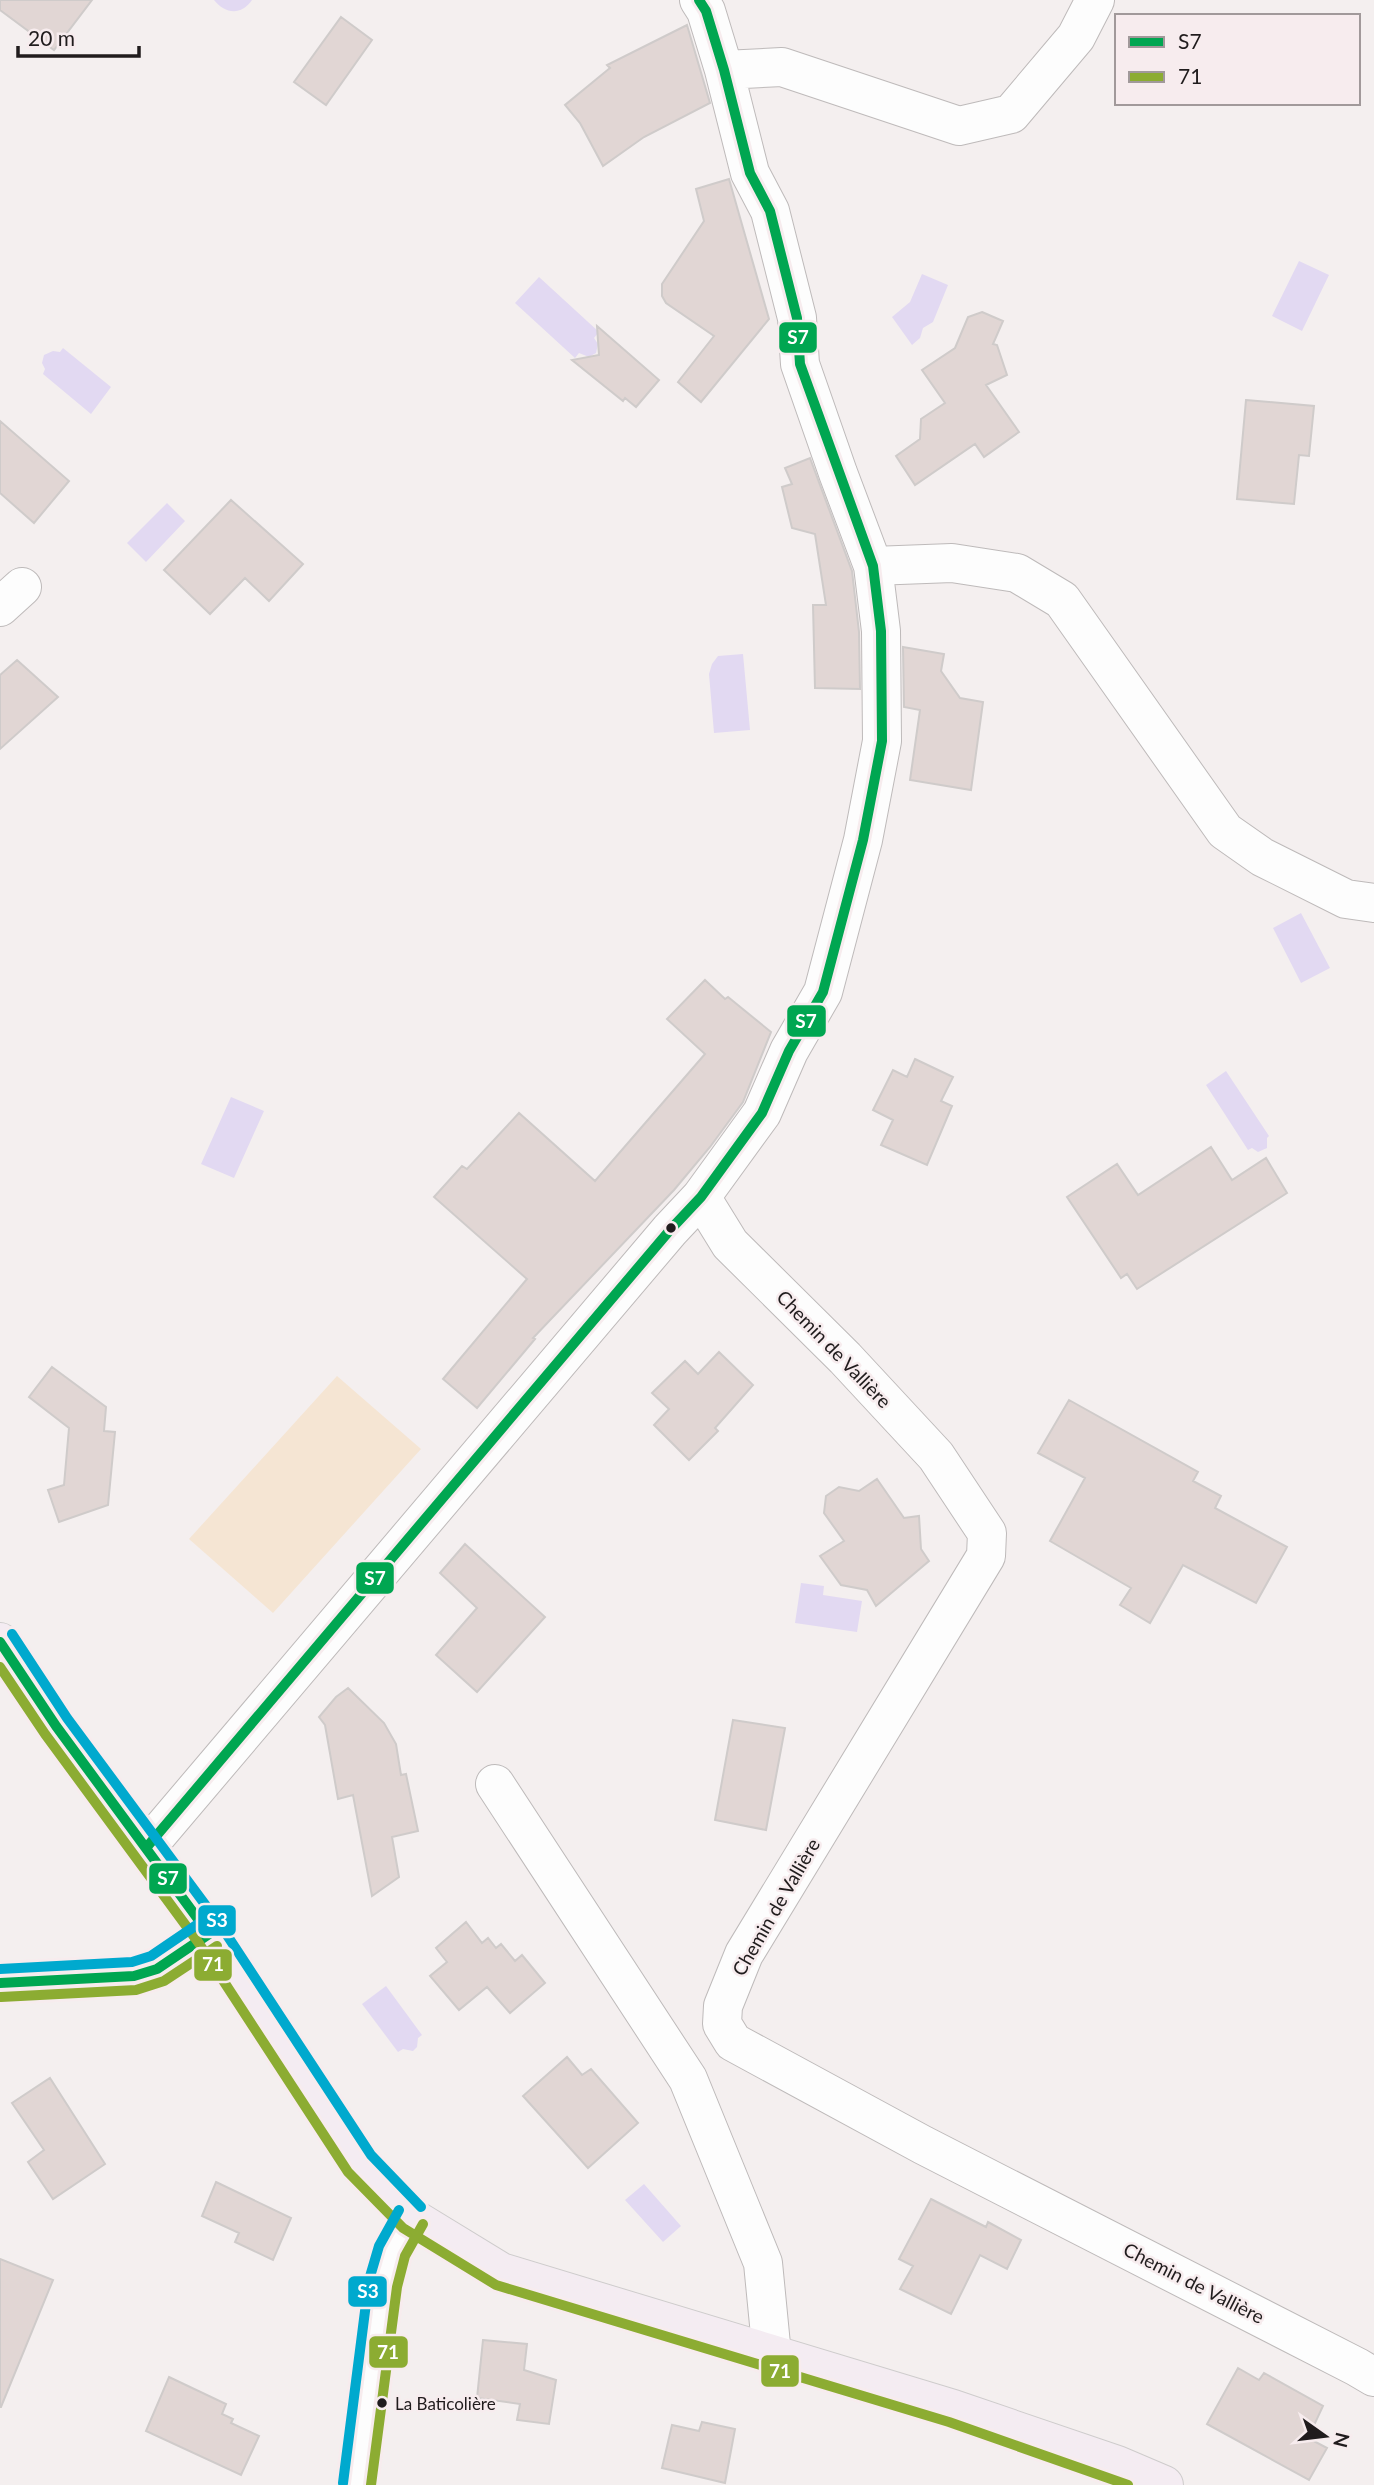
<svg xmlns="http://www.w3.org/2000/svg" width="1374" height="2485" viewBox="0 0 1374 2485" font-family="Lato,sans-serif">
	<style>
		.green { fill: #f5e5d3 }
		.water { fill: #e2d9f2 }
		.building { fill: #e1d6d4; stroke: #cfcbca; stroke-width: 2 }
		.lines { fill: none; stroke-linecap: round; stroke-linejoin: round }
		.minor-casing { stroke: #bebaba; stroke-width: 40 }
		.major-casing { stroke: #cecccc; stroke-width: 40 }
		.minor { stroke: #fdfdfd; stroke-width: 38 }
		.major { stroke: #f4ecf2; stroke-width: 38 }
		.bus-1-casing { stroke: #f7ecee; stroke-width: 16 }
		.bus-2-casing { stroke: #f7ecee; stroke-width: 16 }
		.bus-3-casing { stroke: #f7ecee; stroke-width: 16 }
		.bus-1 { stroke: #00a651; stroke-width: 10 }
		.bus-2 { stroke: #8cac32; stroke-width: 10 }
		.bus-3 { stroke: #00a9ce; stroke-width: 10 }
		.bus-dot { fill: #201c1d; stroke: #f7ecee; stroke-width: 2.5 }
		.labels { text-anchor: middle; stroke-width: 5; stroke-linejoin: round; paint-order: stroke }
		.bus-label { font-size: 17px; fill: #201c1d; stroke: #f7ecee; text-anchor: start }
		.street-label { font-size: 19px; fill: #201c1d; stroke: #f7ecee }
		.line-badge { stroke: #f7ecee; stroke-width: 2.5 }
		.badge-label { font-size: 19px; text-anchor: middle; font-weight: bold; fill: #fff }
	</style>
	<rect width="100%" height="100%" fill="#f4efef"/>
	<!-- green -->
	<path class="green" d="M337 1376 421 1449 273 1613 189 1539Z"/>
	<!-- water -->
	<path class="water" d="M214 0H252C241 16 225 14 214 0Z
		M1299 261 1329 275 1302 331 1272 316Z
		M922 274 948 285 933 322 923 328 920 338 912 345 892 317 910 302Z
		M539 277 599 332 594 338 598 344 596 353 589 357 579 353 575 358 515 303Z
		M63 348 111 387 91 414 43 374 45 369 42 363 44 355 53 351 60 352Z
		M167 503 185 521 146 562 127 543Z
		M743 654 750 730 714 733 709 674 712 664 718 656Z
		M1301 913 1330 968 1301 983 1273 928Z
		M1226 1071 1269 1136 1267 1138V1148L1258 1152 1252 1148 1248 1150 1206 1085Z
		M231 1097 264 1111 234 1178 201 1164Z
		M801 1583 824 1586 823 1595 862 1601 857 1632 795 1623Z
		M386 1986 422 2035 418 2038 417 2047 413 2051 403 2049 398 2052 362 2004Z
		M644 2184 681 2226 663 2242 625 2200Z"/>
	<!-- building -->
	<path class="building" d="M0 0H92L54 50 0 10Z
		M341 17 372 40 326 105 294 82Z
		M687 25 710 103 644 137 603 166 580 123 565 105 610 68 607 65Z
		M729 179 769 319 701 402 678 382 714 336 666 303 662 296V284L704 221 696 189Z
		M982 312 1003 321 993 344 997 345 1007 375 986 385 1019 432 984 457 975 444 915 485 896 456 920 439 921 419 945 403 922 370 955 348 968 317Z
		M597 326 659 380 636 407 625 398 623 401 572 360 599 355Z
		M1246 400 1314 406 1309 456 1299 455 1294 504 1237 499Z
		M0 421 69 481 34 523 0 493Z
		M810 458 852 571 859 632 860 689 815 688 813 605H826L815 534 792 528 782 487 792 484 785 468Z
		M231 500 303 564 269 601 245 578 210 614 164 570Z
		M903 647 944 654 941 671 960 698 983 702 971 790 910 780 920 710 904 707Z
		M17 660 58 697 0 749V675Z
		M705 980 725 999 728 997 771 1032 743 1102 710 1147 674 1190 533 1338 535 1339 477 1408 443 1379 527 1279 434 1197 462 1166 467 1169 519 1113 595 1181 705 1054 667 1019Z
		M915 1059 953 1077 941 1101 952 1106 927 1165 881 1145 893 1120 873 1110 893 1070 907 1077Z
		M1211 1147 1232 1180 1266 1158 1287 1193 1137 1289 1127 1274 1121 1278 1067 1197 1117 1164 1138 1195Z
		M719 1352 753 1385 715 1428 718 1431 689 1460 654 1425 669 1409 652 1393 685 1361 698 1374Z
		M52 1367 106 1407 104 1431 115 1432 108 1505 59 1522 48 1490 64 1485 69 1428 29 1397Z
		M1069 1400 1198 1472 1193 1481 1221 1496 1215 1508 1287 1547 1256 1603 1183 1565 1150 1623 1120 1605 1131 1588 1050 1541 1085 1478 1038 1453Z
		M877 1479 904 1518 919 1516 921 1549 929 1561 876 1606 867 1590 841 1585 820 1556 844 1541 824 1513 826 1496 839 1487 859 1491Z
		M465 1544 545 1617 477 1692 436 1655 477 1608 440 1573Z
		M348 1688 384 1723 396 1744 401 1775 406 1774 418 1831 392 1837 399 1877 372 1896 353 1795 338 1799 325 1725 319 1717 336 1697Z
		M733 1720 785 1728 766 1830 715 1820Z
		M466 1922 482 1943 488 1938 496 1948 501 1944 515 1961 522 1955 545 1983 510 2013 487 1987 459 2010 430 1976 447 1962 436 1948Z
		M567 2057 582 2075 591 2069 638 2123 588 2168 523 2096Z
		M50 2078 105 2164 53 2199 28 2162 44 2150 12 2103Z
		M216 2182 291 2218 273 2260 235 2242 239 2233 202 2216Z
		M931 2199 986 2227 988 2222 1021 2240 1007 2269 980 2255 951 2314 900 2289 913 2266 899 2259Z
		M0 2259 53 2280 1 2407H0Z
		M483 2340 527 2344 524 2370 556 2380 549 2424 517 2420 520 2404 477 2398Z
		M1238 2368 1259 2380 1264 2373 1323 2406 1308 2438 1327 2448 1309 2480 1207 2424Z
		M169 2377 226 2404 222 2414 233 2419 231 2423 259 2436 241 2475 146 2431Z
		M702 2422 735 2429 725 2483 662 2468 672 2425 699 2431Z"/>
	<g class="lines">
		<defs>
			<path id="minor" d="M724 70 782 67 959 126 1011 114 1076 37 1095 0
				M873 566 952 563 1017 573 1062 600 1225 831 1262 857 1346 899 1374 903
				M0 607 22 587
				M701 1197 730 1244 845 1358 936 1456 987 1533 986 1556 744 1954 723 2006 722 2024 733 2042 923 2145 1357 2367 1374 2377
				M495 1784 688 2079 763 2263 772 2355
				M146 1848 670 1230 701 1197 762 1113 789 1051 823 992 863 840 882 741 881 631 873 566 838 473 800 364 797 318 770 211 750 173 724 70 706 11 699 0
				M0 1983 134 1976 157 1969 209 1934
				M357 2485 383 2284 392 2251 411 2217"/>
			<path id="major" d="M0 1642 56 1726 209 1934 360 2164 411 2217 501 2272 953 2409 1117 2465 1164 2485"/>
		</defs>
		<!-- minor casing -->
		<use href="#minor" class="minor-casing"/>
		<!-- major casing -->
		<use href="#major" class="major-casing"/>
		<!-- minor -->
		<use href="#minor" class="minor"/>
		<!-- major -->
		<use href="#major" class="major"/>
		<defs>
			<path id="bus-1" d="M0 1642 56 1726 209 1934 157 1969 134 1976 0 1983
				M146 1848 670 1230 701 1197 762 1113 789 1051 823 992 863 840 882 741 881 631 873 566 800 364 797 318 770 211 750 173 724 70 706 11 699 0"/>
			<path id="bus-2" d="M0 1667 45 1734 198 1942 348 2172 403 2228 496 2285 949 2422 1128 2485
				M1 1997 136 1990 164 1981 217 1946
				M371 2485 397 2287 405 2256 423 2224"/>
			<path id="bus-3" d="M12 1634 67 1718 221 1926 371 2155 421 2207
				M0 1969 132 1962 151 1956 201 1922
				M343 2483 369 2280 379 2246 399 2210"/>
		</defs>
		<!-- bus-1 casing -->
		<use href="#bus-1" class="bus-1-casing"/>
		<!-- bus-2 casing -->
		<use href="#bus-2" class="bus-2-casing"/>
		<!-- bus-3 casing -->
		<use href="#bus-3" class="bus-3-casing"/>
		<!-- bus-1 -->
		<use href="#bus-1" class="bus-1"/>
		<!-- bus-2 -->
		<use href="#bus-2" class="bus-2"/>
		<!-- bus-3 -->
		<use href="#bus-3" class="bus-3"/>
	</g>
	<!-- markers -->
	<g class="bus-dot">
		<circle cx="671" cy="1228" r="6"/>
		<circle cx="382" cy="2403" r="6"/>
	</g>
	<g class="labels">
		<!-- bus labels -->
		<g class="bus-label">
			<text x="395" y="2410">La Baticolière</text>
		</g>
		<!-- street labels -->
		<g class="street-label">
			<text transform="translate(834 1349) rotate(46)" y="7">Chemin de Vallière</text>
			<text transform="translate(776 1907) rotate(-60)" y="7">Chemin de Vallière</text>
			<text transform="translate(1194 2283) rotate(27)" y="7">Chemin de Vallière</text>
		</g>
	</g>
	<g class="line-badge">
		<rect x="778" y="321" width="40" height="33" rx="7" fill="#00a651"/>
		<rect x="786" y="1004" width="41" height="34" rx="7" fill="#00a651"/>
		<rect x="355" y="1561" width="40" height="34" rx="7" fill="#00a651"/>
		<rect x="148" y="1862" width="40" height="33" rx="7" fill="#00a651"/>
		<rect x="197" y="1904" width="40" height="33" rx="7" fill="#00a9ce"/>
		<rect x="193" y="1948" width="40" height="34" rx="7" fill="#8cac32"/>
		<rect x="347" y="2275" width="41" height="33" rx="7" fill="#00a9ce"/>
		<rect x="368" y="2335" width="41" height="34" rx="7" fill="#8cac32"/>
		<rect x="760" y="2354" width="40" height="34" rx="7" fill="#8cac32"/>
	</g>
	<g class="badge-label">
		<text x="798" y="344">S7</text>
		<text x="806" y="1028">S7</text>
		<text x="375" y="1585">S7</text>
		<text x="168" y="1885">S7</text>
		<text x="217" y="1927">S3</text>
		<text x="213" y="1971">71</text>
		<text x="368" y="2298">S3</text>
		<text x="388" y="2359">71</text>
		<text x="780" y="2378">71</text>
	</g>
	<!-- legend -->
	<rect x="1115" y="14" width="245" height="91" fill="#f7ecee" stroke="#a1999a" stroke-width="2"/>
	<rect x="1129" y="37" width="35" height="10" fill="#00a651" stroke="#a1999a" stroke-width="2"/>
	<text x="1178" y="49" font-size="21" fill="#201c1d">S7</text>
	<rect x="1129" y="72" width="35" height="10" fill="#8cac32" stroke="#a1999a" stroke-width="2"/>
	<text x="1178" y="84" font-size="21" fill="#201c1d">71</text>
	<!-- north arrow -->
	<g transform="translate(1325 2436) rotate(104)" stroke="#f7ecee" stroke-width="5" paint-order="stroke">
	<path d="M0-5L12 26L0 18L-12 26Z" fill="#201c1d"/>
	<text y="-10" font-size="19" font-weight="bold" text-anchor="middle" fill="#201c1d">N</text>
	</g>
	<!-- scale -->
	<path d="M18 46v10h121v-10" fill="none" stroke="#201c1d" stroke-width="3.5"/>
	<text x="28" y="46" font-size="21" fill="#201c1d" stroke="#f7ecee" stroke-width="5" paint-order="stroke">20 m</text>
</svg>
